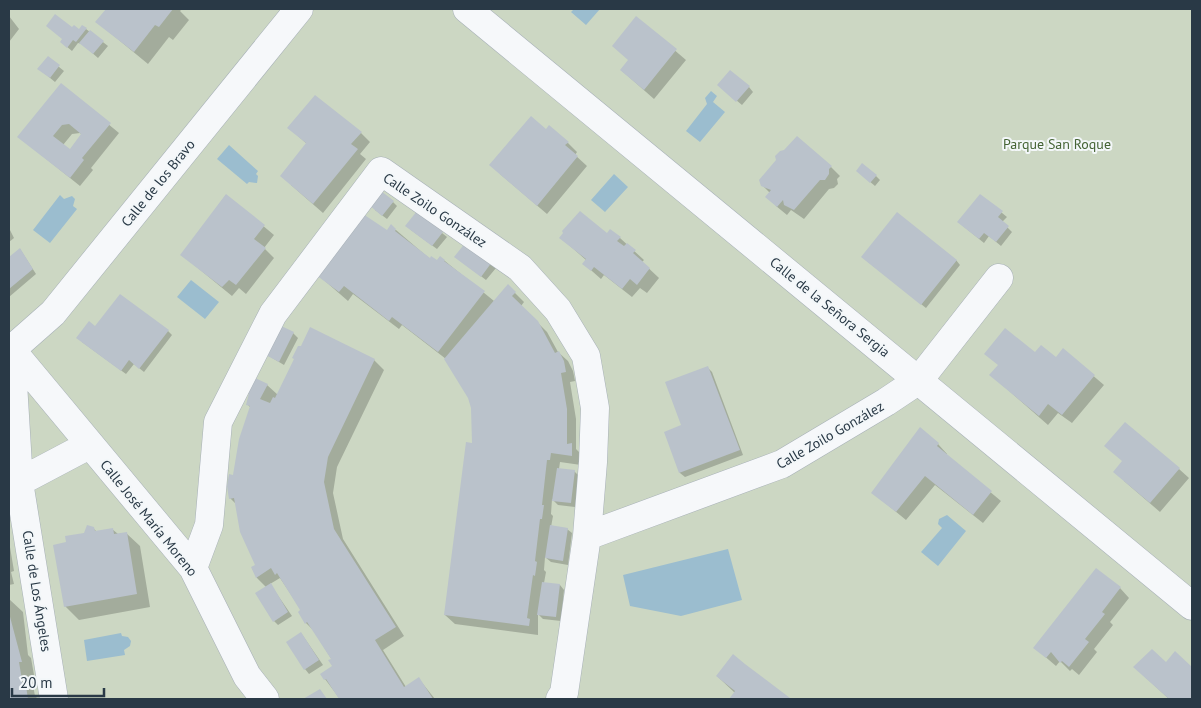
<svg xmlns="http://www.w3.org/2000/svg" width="1201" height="708" viewBox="0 0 1201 708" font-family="'PT Sans',sans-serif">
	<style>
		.green { fill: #ccd7c3 }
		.water { fill: #9bbdcf }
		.shadow { fill: #0003; fill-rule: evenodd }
		.building { fill: #bac2cb; fill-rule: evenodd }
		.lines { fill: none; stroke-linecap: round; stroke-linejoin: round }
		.street-casing { stroke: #a7b0b7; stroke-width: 29 }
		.street { stroke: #f6f8fa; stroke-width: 28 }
		.labels { text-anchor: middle; stroke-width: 4; stroke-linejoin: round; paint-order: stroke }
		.park-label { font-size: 14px; fill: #456435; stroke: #f3f7f9 }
		.street-label { font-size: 14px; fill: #293946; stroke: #f3f7f9 }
	</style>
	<rect width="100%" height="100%" fill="#e3e8ec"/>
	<!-- green -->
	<path class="green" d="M9 9H1192V699H9Z"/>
	<!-- water -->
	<path class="water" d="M574 9H600L586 25 571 12Z
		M711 91 717 96 713 102 725 112 700 142 686 131 707 104 705 98Z
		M229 145 258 171 256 174 258 176 257 183 249 182 247 184 217 159Z
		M614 174 628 187 605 212 591 200Z
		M60 195 64 199 72 196 75 199 73 206 77 209 50 243 33 230Z
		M191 280 219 302 205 319 177 297Z
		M947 515 966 531 938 566 921 552 942 528 938 524 939 519Z
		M728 549 742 600 681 616 630 606 623 575Z
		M121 633 122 636 128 637 131 641 130 646 124 650 125 655 87 661 84 640Z"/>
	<!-- shadow -->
	<path class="shadow" d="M108 9H182L180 11 189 20 173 40 169 37 148 64 97 22Z
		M9 16 19 29 9 42Z
		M637 18 686 60 654 99 621 70 629 60Z
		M72 29H86L108 46 98 58 82 44 78 43 72 51 66 46Z
		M48 58 64 71 55 82 44 73Z
		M61 85 119 133 91 168 93 170 80 186 19 137ZM80 133 82 135 70 150 63 145 72 134Z
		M749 87 753 92 742 105 723 89Z
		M289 128 361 133 370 142 360 154 366 159 323 213 291 185 307 144Z
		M546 130 568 143 577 152 575 155 587 166 547 214 500 174Z
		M831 167 840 176 837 179 838 184 834 188 829 189 804 219 791 210 787 215 776 206 770 193 762 185Z
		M862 175 876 176 880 180 875 186Z
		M226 195 274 235 264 248 274 258 246 294 239 288 232 296 182 255Z
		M980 195 1007 217 1002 222 1012 232 1001 246 989 236 984 243 963 226Z
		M393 202 397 206 387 219 375 210Z
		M9 228 14 238 9 242Z
		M396 230 430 259 437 261 440 257 494 301 508 286 524 302 521 306 547 332 558 352 568 361 573 371 575 381 570 382 576 419V449L581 454V465L560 462 559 469 574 471 579 476 575 507 558 505 552 499 551 514 553 516 551 527 567 529 572 533 568 565 551 562 545 557 544 570 546 572 544 583 560 585 564 590 561 621 543 619 538 614V635L455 624 445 615 473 445V408L469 397 446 359 402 325 399 329 353 294 348 301 318 275 388 231Z
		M411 230 442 233 447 237 437 249Z
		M607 234 620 238 644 260 642 262 659 278 647 293 640 288 632 297 604 275 601 279 584 264 586 260 561 238Z
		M20 249 36 274 9 297V258Z
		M956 260 960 265 926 308 867 261Z
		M461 261 491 263 496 268 486 280Z
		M95 328 168 331 172 335 144 372 134 364 126 374 82 342Z
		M293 333 298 338 284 365 264 353Z
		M1063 350 1104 385 1072 423 1058 413 1048 425 991 375 1035 354 1056 358Z
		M374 360 384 370 337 467 333 493 343 539 404 636 383 650 406 687 419 679 435 699H340L325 679 334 667 332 660 314 631 306 623 300 612 302 611 280 578 270 584 292 616 278 625 274 621 266 587 257 578 252 568 257 566 236 504 230 498 251 408 247 404 250 395 245 390 267 385 278 395Z
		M708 368 712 372 743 455 685 477 680 473 666 433 683 426Z
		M938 444 947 454 946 455 1001 501 983 523 935 485 906 520 873 493Z
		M1179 469 1189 478 1160 512 1124 481Z
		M93 528 97 532 112 529 118 534 126 533 140 546 150 607 79 620 65 606 68 543Z
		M9 541 14 571 11 572 14 584 9 585Z
		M1120 588 1129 598 1110 622 1113 625 1094 649 1097 652 1079 675 1072 669 1070 671 1060 661 1056 666 1035 648Z
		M9 599 23 612 28 655 31 658 34 675H31L35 696 38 699H9Z
		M301 633 323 665 309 674 305 669Z
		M1175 653 1192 668V699H1169L1144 676 1166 664Z
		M733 656 790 699H730L735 693 717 676Z"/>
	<!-- building -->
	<path class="building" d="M106 9H173L159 27 155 25 134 52 95 22Z
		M55 14 72 27 74 25 79 29 82 25 87 28 76 42 73 40 67 48 60 42 62 39 46 26Z
		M636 16 677 49 644 90 620 70 628 60 612 46Z
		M90 30 104 41 93 54 79 43Z
		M48 56 60 65 50 78 37 69Z
		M730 70 750 86 736 102 717 85Z
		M61 83 111 123 82 158 84 160 70 178 17 137ZM69 124 81 134 70 149 53 136 62 125Z
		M315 95 362 132 351 144 358 149 313 204 280 176 306 143 287 128Z
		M531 116 546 129 549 125 569 142 565 145 578 156 537 206 489 165Z
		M797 136 832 166 829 169V174L825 180H820L794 210 784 205 783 200 777 207 765 197 771 190 761 186 759 180 776 160 775 156 780 151 784 150Z
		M862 163 877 175 870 183 856 171Z
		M381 191 394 201 382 216 369 205Z
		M226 194 265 225 254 239 266 248 236 285 229 280 222 287 180 255Z
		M980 194 1003 211 998 217 1009 226 996 242 984 233 979 239 957 222Z
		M417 211 443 232 432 246 405 226Z
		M580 211 607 233 610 229 621 237 617 241 624 246 627 243 636 250 633 253 650 268 637 285 630 279 622 289 594 267 591 271 582 264 586 259 559 238 563 233 562 231Z
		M897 212 957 260 921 305 861 257Z
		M363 214 387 230 391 224 396 229 395 231 430 258 431 256 437 260 440 256 445 260 444 261 485 291 438 352 392 317 389 321 344 286 339 292 316 275Z
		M466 242 492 262 481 277 454 257Z
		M20 248 33 269 9 289V257Z
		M508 284 516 292 512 296 538 321 555 353 559 351 564 361 566 372 561 373 567 409V444L572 443V456L551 453 550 460H547L542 505H544L542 519H540L535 561 537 562 535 576 533 575 527 618 530 619 529 626 444 615 466 442 472 443 471 408 468 398 444 359Z
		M120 294 169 330 139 369 129 360 121 371 76 338 89 321 95 326Z
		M277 324 294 332 279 362 262 353Z
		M310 327 375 359 328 457 324 482 334 529 396 627 375 640 404 687 419 677 433 699H339L326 679 324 680 320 674 332 666 328 660 331 659 307 622 305 624 298 612 300 610 277 573 275 575 271 568 256 578 251 567 255 565 240 532 234 498 229 499 227 486 229 474 233 475 239 439 250 406 246 405 249 393 244 390 251 376 268 384 260 399 270 403 273 397 275 398 294 359 292 358 298 346H301Z
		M1005 328 1035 352 1041 345 1056 357 1063 348 1095 375 1062 415 1048 404 1039 416 989 375 998 365 984 354Z
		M708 366 740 450 679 473 664 432 681 425 665 382Z
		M1125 422 1180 468 1150 503 1113 472 1122 461 1104 446Z
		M920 427 939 443 937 446 992 491 973 515 925 476 896 512 871 493Z
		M557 468 575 470 571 503 552 501Z
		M87 525 94 527 95 531 113 528 114 534 127 532 137 594 64 607 53 545 66 542 65 536 84 533Z
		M550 525 568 528 563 561 545 558Z
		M1096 568 1121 587 1102 612 1105 614 1085 639 1089 642 1069 667 1062 661 1060 663 1051 652 1046 658 1033 648Z
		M542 582 560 584 556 617 537 615Z
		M271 583 288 612 273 622 255 593Z
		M9 613 22 662H19L23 686H26L28 699H9Z
		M301 632 319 660 304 670 286 642Z
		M1152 649 1166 662 1175 651 1192 667V699H1169L1133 667Z
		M733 654 745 664 790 698 729 699 735 691 716 676Z
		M320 689 327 699H303Z"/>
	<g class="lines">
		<defs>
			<path id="street" d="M467 9 1192 606
				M9 347 193 568 247 676 265 699
				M11 350 53 313 299 9
				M11 350 19 482
				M587 536 782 464 886 402 919 380 999 278
				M193 568 209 525 218 422 273 314 381 171 520 268 558 310 586 356 595 408 593 462 587 536 564 693 560 699
				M54 699 19 482 89 445"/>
		</defs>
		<!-- street casing -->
		<use href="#street" class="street-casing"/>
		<!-- street -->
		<use href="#street" class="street"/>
	</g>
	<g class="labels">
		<!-- park labels -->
		<g class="park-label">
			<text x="1057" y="149">Parque San Roque</text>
		</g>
		<!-- street labels -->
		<g class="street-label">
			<text transform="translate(158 183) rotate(-51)" y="5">Calle de los Bravo</text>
			<text transform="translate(435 210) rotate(34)" y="5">Calle Zoilo González</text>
			<text transform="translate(830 307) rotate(39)" y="5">Calle de la Señora Sergia</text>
			<text transform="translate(830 435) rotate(-30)" y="5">Calle Zoilo González</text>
			<text transform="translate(149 518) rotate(51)" y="5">Calle José María Moreno</text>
			<text transform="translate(37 591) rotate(81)" y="5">Calle de Los Ángeles</text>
		</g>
	</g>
	<!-- border -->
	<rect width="1201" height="708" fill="none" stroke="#293946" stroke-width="20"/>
	<!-- scale -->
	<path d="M12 688v8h92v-8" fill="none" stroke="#293946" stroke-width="2.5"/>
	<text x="20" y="688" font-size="15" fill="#293946" stroke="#f3f7f9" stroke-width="4" paint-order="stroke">20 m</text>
</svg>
